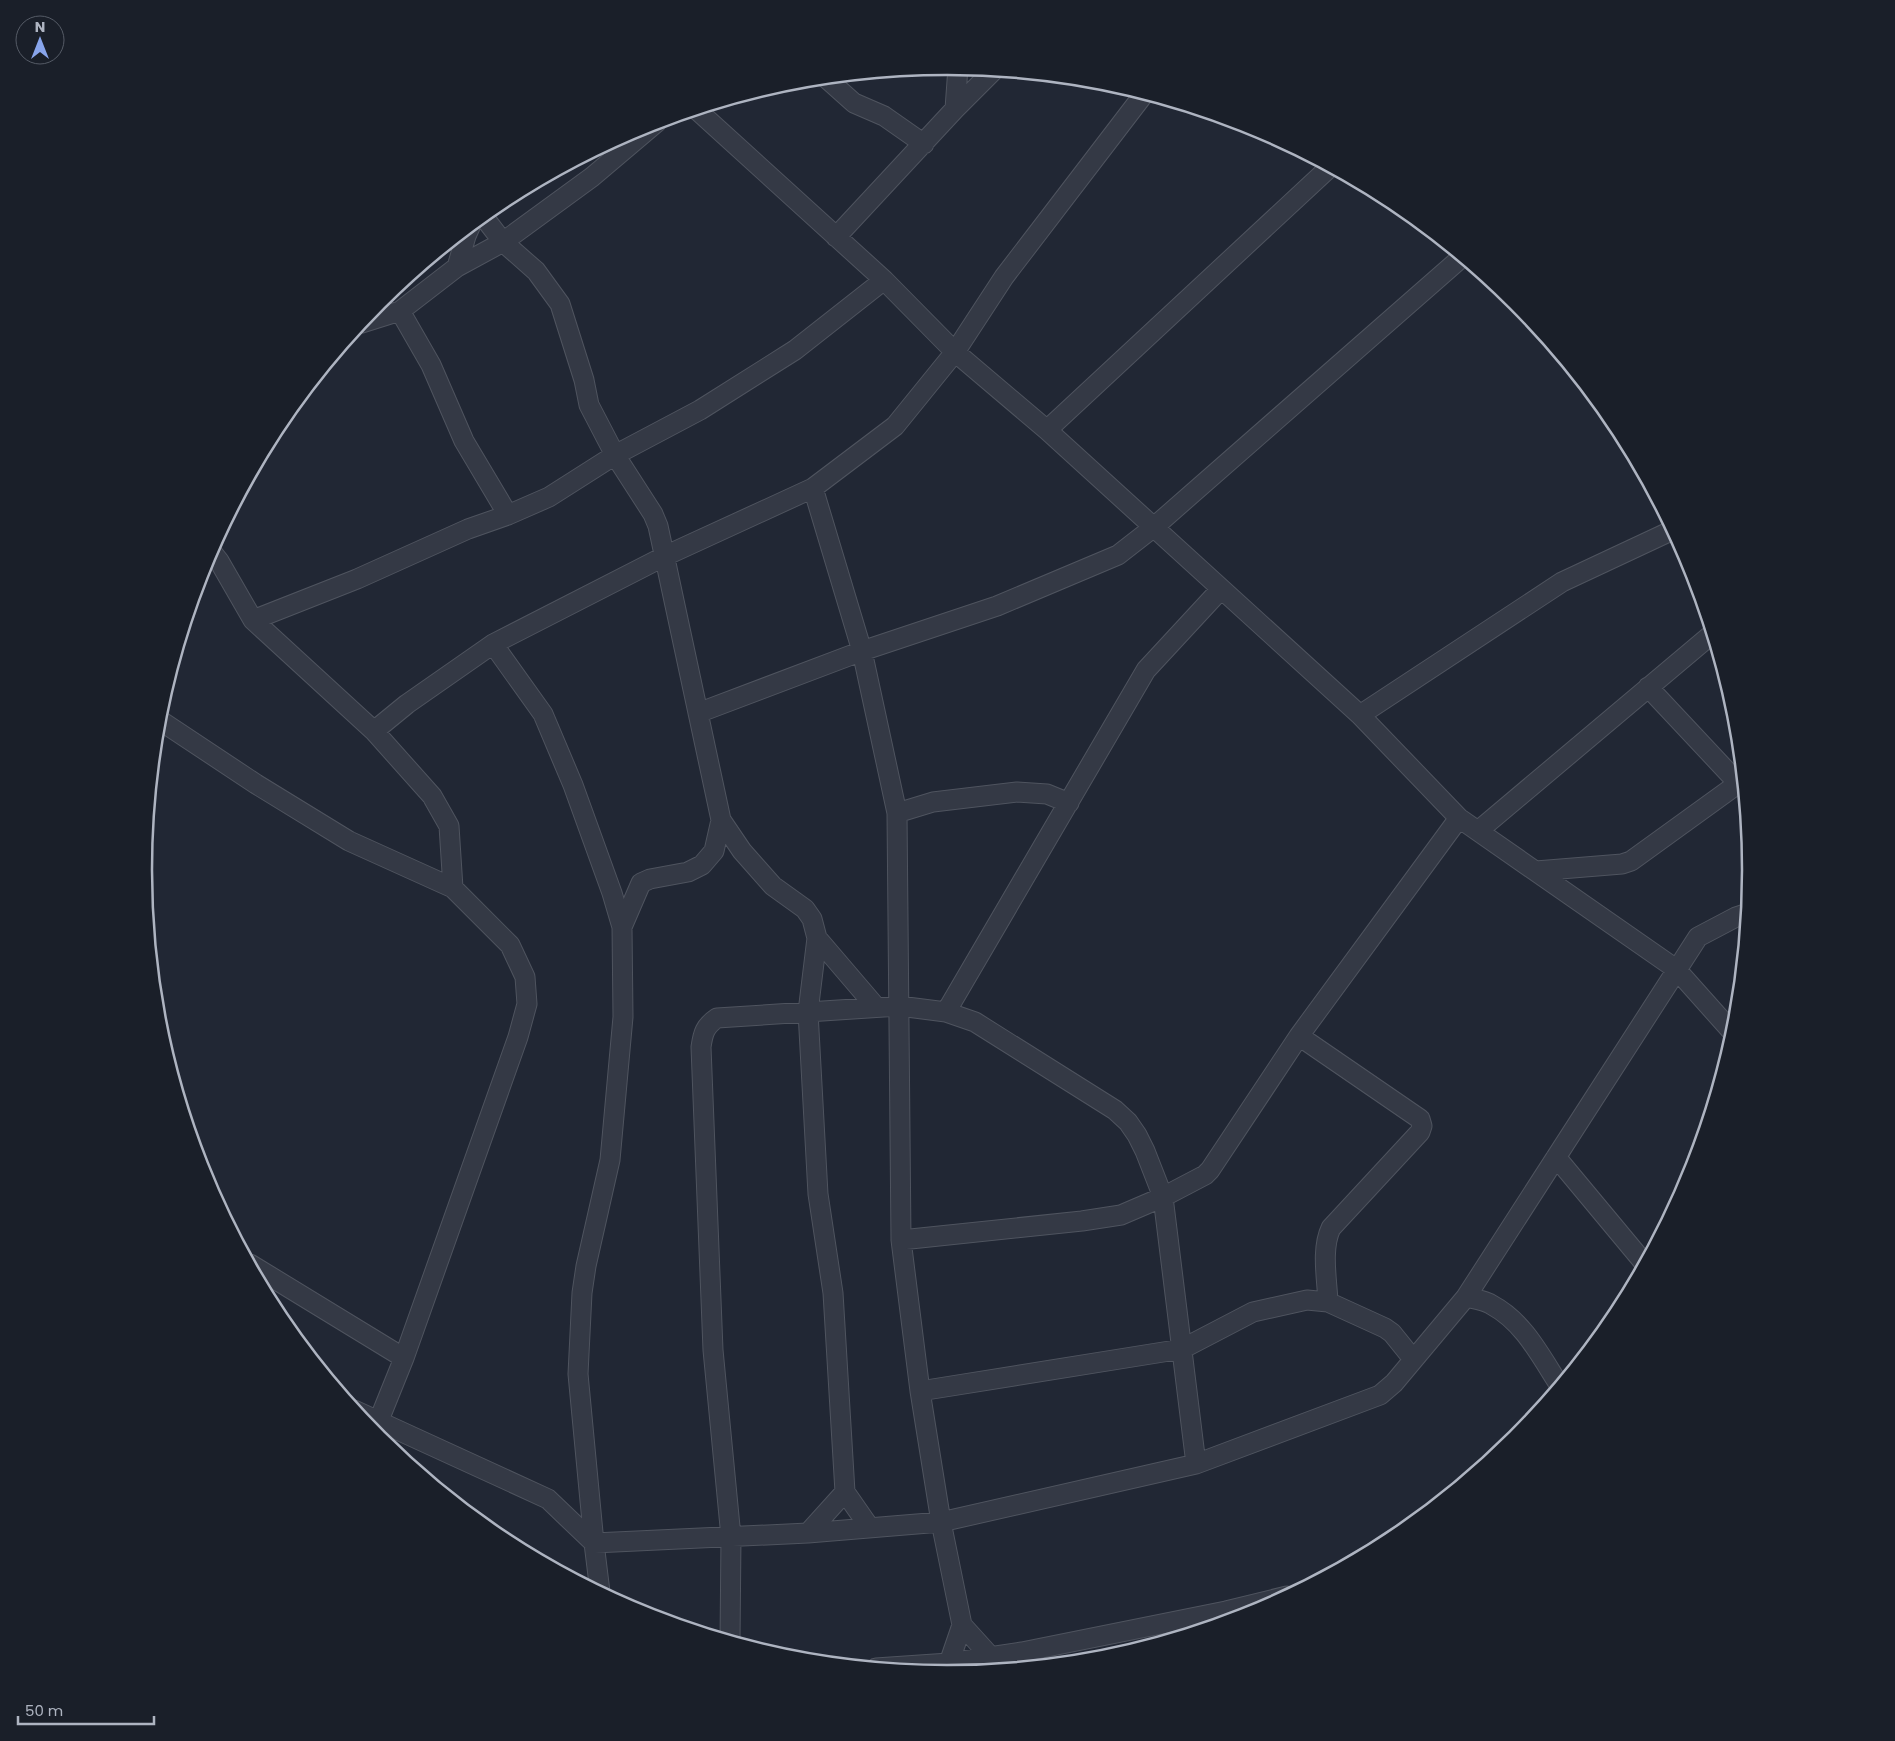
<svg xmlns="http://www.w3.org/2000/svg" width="1895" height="1741" viewBox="0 0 1895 1741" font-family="Poppins,sans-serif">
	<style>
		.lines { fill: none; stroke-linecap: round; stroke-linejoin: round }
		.street-casing { stroke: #4f545f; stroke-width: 21 }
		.street { stroke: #343945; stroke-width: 19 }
		.rim { fill: none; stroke: #aeb4c1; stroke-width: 2.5 }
	</style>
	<rect width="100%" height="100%" fill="#212734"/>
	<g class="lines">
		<defs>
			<path id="street" d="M826 78 854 103 884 116 924 144
				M955 109 958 67
				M697 110 884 280 955 352 1047 430 1360 715 1459 818 1676 969 1734 1034
				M483 216 503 242 536 271 560 304 584 380 589 405 615 455 653 514 658 526 721 820 742 851 773 886 805 909 812 919 817 938 808 1012 818 1194 833 1293 845 1492 870 1528
				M836 237 955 109 993 71
				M457 267 466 236 470 227
				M362 323 400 311 457 267 503 242 592 177 657 122
				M1047 430 1330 167
				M813 488 862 651 897 813 901 1240 920 1391 941 1522 962 1625 991 1657
				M508 515 549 497 615 455 700 410 795 350 884 280
				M211 551 219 561 253 620 374 731 432 796 449 826 453 888
				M253 620 357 579 468 529 508 515 464 441 431 365 400 311
				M493 644 543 714 573 785 612 893 622 927 623 1017 610 1160 586 1266 582 1293 578 1374 594 1543 808 1533 941 1522 1196 1464 1380 1395 1394 1383 1466 1297 1698 937 1736 917 1748 913
				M1648 687 1738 783
				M698 713 862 651 997 606 1118 555 1154 527 1462 257
				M1360 715 1562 582 1673 530
				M158 719 256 784 349 841 453 888 510 945 525 977 527 1004 518 1037 404 1358 379 1420
				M374 731 407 704 493 644 665 556 813 488 895 426 955 352 1004 277 1144 94
				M897 813 933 802 1017 792 1047 794 1069 803
				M1478 831 1712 634
				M1536 871 1622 864 1631 861 1743 780
				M622 927 641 883 650 879 688 872 702 865 714 851 721 820
				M817 938 876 1007
				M946 1012 1146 670 1221 589
				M1299 1036 1420 1119 1422 1126 1420 1132 1331 1228C1321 1249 1327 1279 1328 1302
				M1556 1157 1645 1264
				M901 1240 1082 1221 1121 1215 1163 1197 1205 1175 1210 1170 1299 1036 1459 818
				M250 1264 404 1358
				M1466 1297C1474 1299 1485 1300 1492 1305 1524 1322 1541 1357 1560 1386
				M920 1391 1182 1349 1253 1312 1307 1300 1328 1302 1385 1328 1392 1333 1413 1359
				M354 1410 548 1499 594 1543 600 1592
				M808 1533 845 1492
				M730 1641 731 1537 713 1350 701 1047C703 1033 705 1026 717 1018L899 1006 946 1012 975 1022 1115 1110 1128 1122 1137 1135 1145 1151 1163 1197 1196 1464
				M949 1663 962 1625
				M876 1668 949 1663 1022 1652 1226 1611 1287 1596"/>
		</defs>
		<!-- street casing -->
		<use href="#street" class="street-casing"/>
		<!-- street -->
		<use href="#street" class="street"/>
	</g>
	<!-- crop -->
	<path d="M0 0H1895V1741H0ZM152 870a795 795 0 1 1 1590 0a795 795 0 1 1-1590 0Z" fill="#1a1f29" fill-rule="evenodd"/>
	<path class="rim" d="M152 870a795 795 0 1 1 1590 0a795 795 0 1 1-1590 0Z"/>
	<!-- north arrow -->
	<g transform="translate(40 40)"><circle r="24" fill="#1a1f29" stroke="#555b66"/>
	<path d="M0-4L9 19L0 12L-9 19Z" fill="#88a5ec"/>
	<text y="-8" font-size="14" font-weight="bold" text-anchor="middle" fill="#aeb4c1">N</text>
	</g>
	<!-- scale -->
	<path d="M18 1716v8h136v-8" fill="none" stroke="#aeb4c1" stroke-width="2.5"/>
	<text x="25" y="1716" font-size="15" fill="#aeb4c1" stroke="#1a1f29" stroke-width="4" paint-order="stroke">50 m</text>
</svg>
